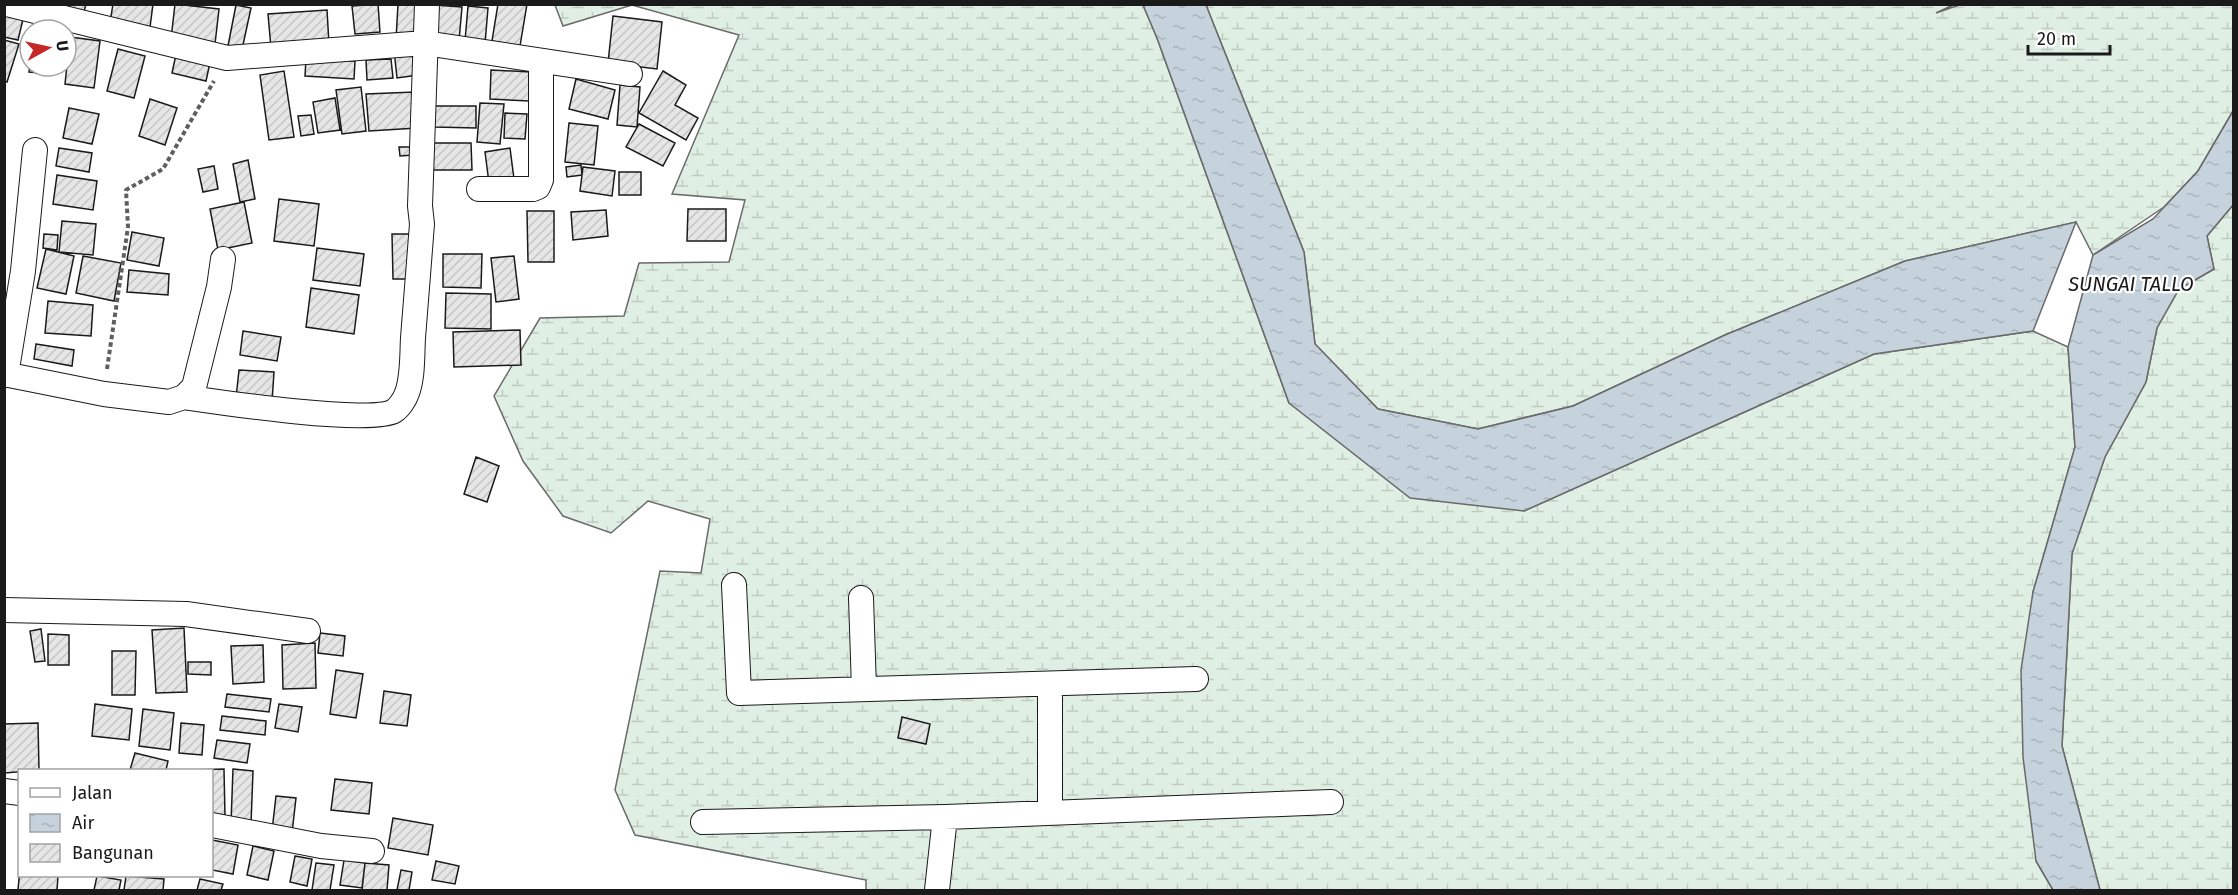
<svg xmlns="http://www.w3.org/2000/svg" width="2238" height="895" viewBox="0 0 2238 895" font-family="'Fira Sans',sans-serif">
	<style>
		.wetland { fill: url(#wetland-marsh); stroke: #6a6a6a; stroke-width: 1.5 }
		.water { fill: url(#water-ripples); stroke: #6a6a6a; stroke-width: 1.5 }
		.building { fill: url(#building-hatch); stroke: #1a1a1a; stroke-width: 1.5 }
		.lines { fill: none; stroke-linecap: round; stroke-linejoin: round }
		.street-casing { stroke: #1a1a1a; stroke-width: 26 }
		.path { stroke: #5f5f5f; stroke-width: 4; stroke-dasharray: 4.5 3; stroke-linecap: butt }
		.street { stroke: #fff; stroke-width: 24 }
		.labels { text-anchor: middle; stroke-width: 4.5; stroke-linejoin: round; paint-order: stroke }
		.water-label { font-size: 20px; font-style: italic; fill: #1a1a1a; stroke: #fff }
	</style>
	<defs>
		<pattern id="wetland-marsh" width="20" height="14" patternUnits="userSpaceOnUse" patternTransform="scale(1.5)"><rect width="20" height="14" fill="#e0efe3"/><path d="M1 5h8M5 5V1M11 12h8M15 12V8" fill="none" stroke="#c0ccc2"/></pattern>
		<pattern id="water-ripples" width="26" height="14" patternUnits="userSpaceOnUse" patternTransform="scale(1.5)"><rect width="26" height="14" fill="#c6d2dc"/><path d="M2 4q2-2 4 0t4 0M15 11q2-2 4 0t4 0" fill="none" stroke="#aab4bc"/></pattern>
		<pattern id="building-hatch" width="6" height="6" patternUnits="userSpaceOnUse" patternTransform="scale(1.5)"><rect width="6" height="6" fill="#e6e6e6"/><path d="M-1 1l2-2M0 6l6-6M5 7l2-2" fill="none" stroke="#c5c5c5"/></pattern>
	</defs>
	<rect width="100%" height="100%" fill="#fff"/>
	<!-- wetland -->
	<path class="wetland" d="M1962 4 2233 5V111L2198 171 2164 207 2093 255 2076 222 1905 261 1725 335 1573 406 1478 429 1378 409 1315 344 1304 252 1206 5H1953L1936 13Z
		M555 5H1143L1157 38 1289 403 1524 511 1874 354 2033 331 2068 347 2075 447 2033 592 2036 861 2053 890H866V880L635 835 615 790 660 571 701 573 710 519 648 501 611 533 563 516 523 461 494 396 540 318 624 316 639 263 729 262 745 200 672 194 739 35 632 5 563 26Z
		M2233 205V890H2100L2062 746 2072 553 2105 457 2146 382 2157 328 2179 289 2214 269 2207 236Z"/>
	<!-- water -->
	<path class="water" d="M1143 5H1206L1304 252 1315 344 1378 409 1478 429 1573 406 1725 335 1905 261 2076 222 2033 331 1874 354 1524 511 1410 498 1289 403 1157 38Z
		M2233 111V205L2207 236 2214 269 2179 289 2157 328 2146 382 2105 457 2072 554 2062 746 2100 890H2053L2036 861 2023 757 2021 670 2033 592 2075 447 2068 347 2093 255 2153 219 2198 171Z"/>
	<!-- building -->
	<path class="building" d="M52 4H86L84 12Z
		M113 4H153L149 35 109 29Z
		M175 4 219 9 215 44 171 39Z
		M378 4 380 32 355 34 352 6Z
		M398 4H416L414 41 396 40Z
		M498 4H527L520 46 492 41Z
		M236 5 251 8 241 54 227 51Z
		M434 5 462 7 459 41 432 39Z
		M4 6 25 11 18 40 4 37Z
		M468 6 488 8 485 44 465 41Z
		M327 10 329 44 271 48 268 14Z
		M613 16 662 22 657 69 608 63Z
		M70 37 100 41 94 88 65 84Z
		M4 40 19 44 7 82 4 81Z
		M415 47 418 75 397 78 394 50Z
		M118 49 145 56 134 98 107 91Z
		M177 50 211 58 206 81 172 73Z
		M306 59 355 61 354 79 305 76Z
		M391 59 393 78 367 80 366 60Z
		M30 63V66H54L53 74 29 72Z
		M491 70 531 72 529 101 490 99Z
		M284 71 294 137 269 140 260 75Z
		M663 71 686 85 675 105 698 118 686 140 639 113Z
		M576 79 615 90 608 119 569 109Z
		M620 85 640 87 637 127 617 125Z
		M361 87 366 131 342 134 336 90Z
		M415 92 417 128 369 131 366 94Z
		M335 98 340 130 318 133 313 102Z
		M150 99 177 108 165 145 139 136Z
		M480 103 504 104 500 144 477 142Z
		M435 106H476V128L434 127Z
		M69 108 99 114 92 144 63 138Z
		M505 113 527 114 525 139 504 138Z
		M311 115 314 134 301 136 298 116Z
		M569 123 598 126 594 165 565 162Z
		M639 124 675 143 663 166 626 147Z
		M428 143H471L472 170H429Z
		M399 147H412L413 155 400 156Z
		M59 148 92 153 89 172 56 166Z
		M510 148 514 179 489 183 485 152Z
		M248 160 255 199 240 202 233 164Z
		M581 165 582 175 567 177 566 167Z
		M214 166 218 189 203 192 198 169Z
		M583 167 615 171 612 196 580 191Z
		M619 172H641V195H619Z
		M57 175 97 181 93 210 53 204Z
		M279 199 319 204 314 246 274 241Z
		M244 202 252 243 218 250 210 209Z
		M688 209H726V241H687Z
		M606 210 608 236 573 240 571 212Z
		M527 211H554V262H528Z
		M62 221 96 224 93 255 59 252Z
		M132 232 164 238 159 266 127 260Z
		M44 234 58 235 57 250 43 248Z
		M392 234H414L415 279H393Z
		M317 248 364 254 360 286 313 280Z
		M46 249 74 256 66 294 37 288Z
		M443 254H482L481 288 443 287Z
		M83 256 121 263 114 301 76 293Z
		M514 256 519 299 496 302 491 258Z
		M129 270 169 274 168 295 127 292Z
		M311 288 359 295 354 334 306 327Z
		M446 293 491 294V329L445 328Z
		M48 301 93 305 91 336 45 333Z
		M520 330 521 365 454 367 453 332Z
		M243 331 281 337 277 361 240 355Z
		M36 344 74 350 72 366 34 359Z
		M239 370 274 372 272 402 236 398Z
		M476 457 499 466 487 502 464 494Z
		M184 628 187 692 156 693 152 630Z
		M41 629 45 661 35 662 30 631Z
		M320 633 345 636 343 656 318 653Z
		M48 634 69 635V665H48Z
		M315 643 316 688 283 689 282 645Z
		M263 645 264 682 233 684 231 646Z
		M112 651H136L135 695H112Z
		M188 662H211V675L188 674Z
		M336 670 363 674 356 718 330 714Z
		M384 691 411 695 407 726 380 723Z
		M227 694 271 699 269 712 225 707Z
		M95 704 132 709 129 740 92 736Z
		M279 704 302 707 298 732 275 728Z
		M143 709 174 713 170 750 139 746Z
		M222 716 266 721 265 735 220 730Z
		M902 717 930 724 926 744 898 738Z
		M38 723 39 770 5 773 4 724Z
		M181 723 204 725 202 755 179 753Z
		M217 740 250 744 247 763 214 758Z
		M135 753 168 761 166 770H130Z
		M224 769 225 816 212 817V770H190Z
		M233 769 253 771 251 824 231 823Z
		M335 779 372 783 369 814 331 810Z
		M276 796 296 798 292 833 272 831Z
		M393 818 433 825 428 855 388 848Z
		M212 840 238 845 233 874 212 870Z
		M253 846 274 851 268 880 247 875Z
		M295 856 312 859 307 886 290 882Z
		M344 860 365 863 362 888 340 885Z
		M436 861 459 866 455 884 432 880Z
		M316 863 334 865 330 890H312Z
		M365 863 389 865 387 890H362Z
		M20 868V876H58L57 890H18Z
		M401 870 412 872 409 890H397Z
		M97 876 121 880 119 890H94Z
		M126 876 164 879 163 890H124Z
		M200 879 223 884 221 890H197Z"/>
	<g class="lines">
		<defs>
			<path id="street" d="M7 4 227 58 425 43 630 74
				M479 189H533L538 187 541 180V61
				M4 374 104 394 169 402 184 397 194 387 219 287 223 259
				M6 375 23 271 35 150
				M184 397C218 402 370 425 394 411 399 408 405 399 407 393 413 377 412 356 413 338 416 300 419 262 422 224L420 206 427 4
				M734 585 739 693 1196 679
				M861 598 864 689
				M4 610 186 614 308 631
				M1050 684V812
				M4 791 20 793
				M703 822 945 817 1331 802
				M212 825 321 846 372 851
				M937 890 945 817"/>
		</defs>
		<!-- street casing -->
		<use href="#street" class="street-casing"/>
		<!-- path -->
		<path class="path" d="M107 369 128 227 126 190 163 169 214 81"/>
		<!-- street -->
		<use href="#street" class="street"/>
	</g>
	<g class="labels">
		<!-- water labels -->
		<g class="water-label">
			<text x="2131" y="291">SUNGAI TALLO</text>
		</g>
	</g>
	<!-- border -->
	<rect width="2238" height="895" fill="none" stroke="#1a1a1a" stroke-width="12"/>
	<!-- legend -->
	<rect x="18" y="769" width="195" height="108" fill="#ffffff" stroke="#a3a3a3" stroke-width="1.5"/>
	<rect x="30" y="788" width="30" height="9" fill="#ffffff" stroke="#a3a3a3" stroke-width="1.5"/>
	<text x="72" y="799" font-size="18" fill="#1a1a1a">Jalan</text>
	<rect x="30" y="814" width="30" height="18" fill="url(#water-ripples)" stroke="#a3a3a3" stroke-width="1.5"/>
	<text x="72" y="829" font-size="18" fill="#1a1a1a">Air</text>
	<rect x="30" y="844" width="30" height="18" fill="url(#building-hatch)" stroke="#a3a3a3" stroke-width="1.5"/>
	<text x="72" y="859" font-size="18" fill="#1a1a1a">Bangunan</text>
	<!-- north arrow -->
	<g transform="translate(48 48) rotate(82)"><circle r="28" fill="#ffffff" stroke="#a3a3a3" stroke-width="1.5"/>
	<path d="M0-4.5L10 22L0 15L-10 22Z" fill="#c62828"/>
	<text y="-9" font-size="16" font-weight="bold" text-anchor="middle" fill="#1a1a1a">U</text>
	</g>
	<!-- scale -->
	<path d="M2028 45v9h82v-9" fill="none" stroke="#1a1a1a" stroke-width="3"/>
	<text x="2037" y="45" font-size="18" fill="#1a1a1a" stroke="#ffffff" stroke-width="4.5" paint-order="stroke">20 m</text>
</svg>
